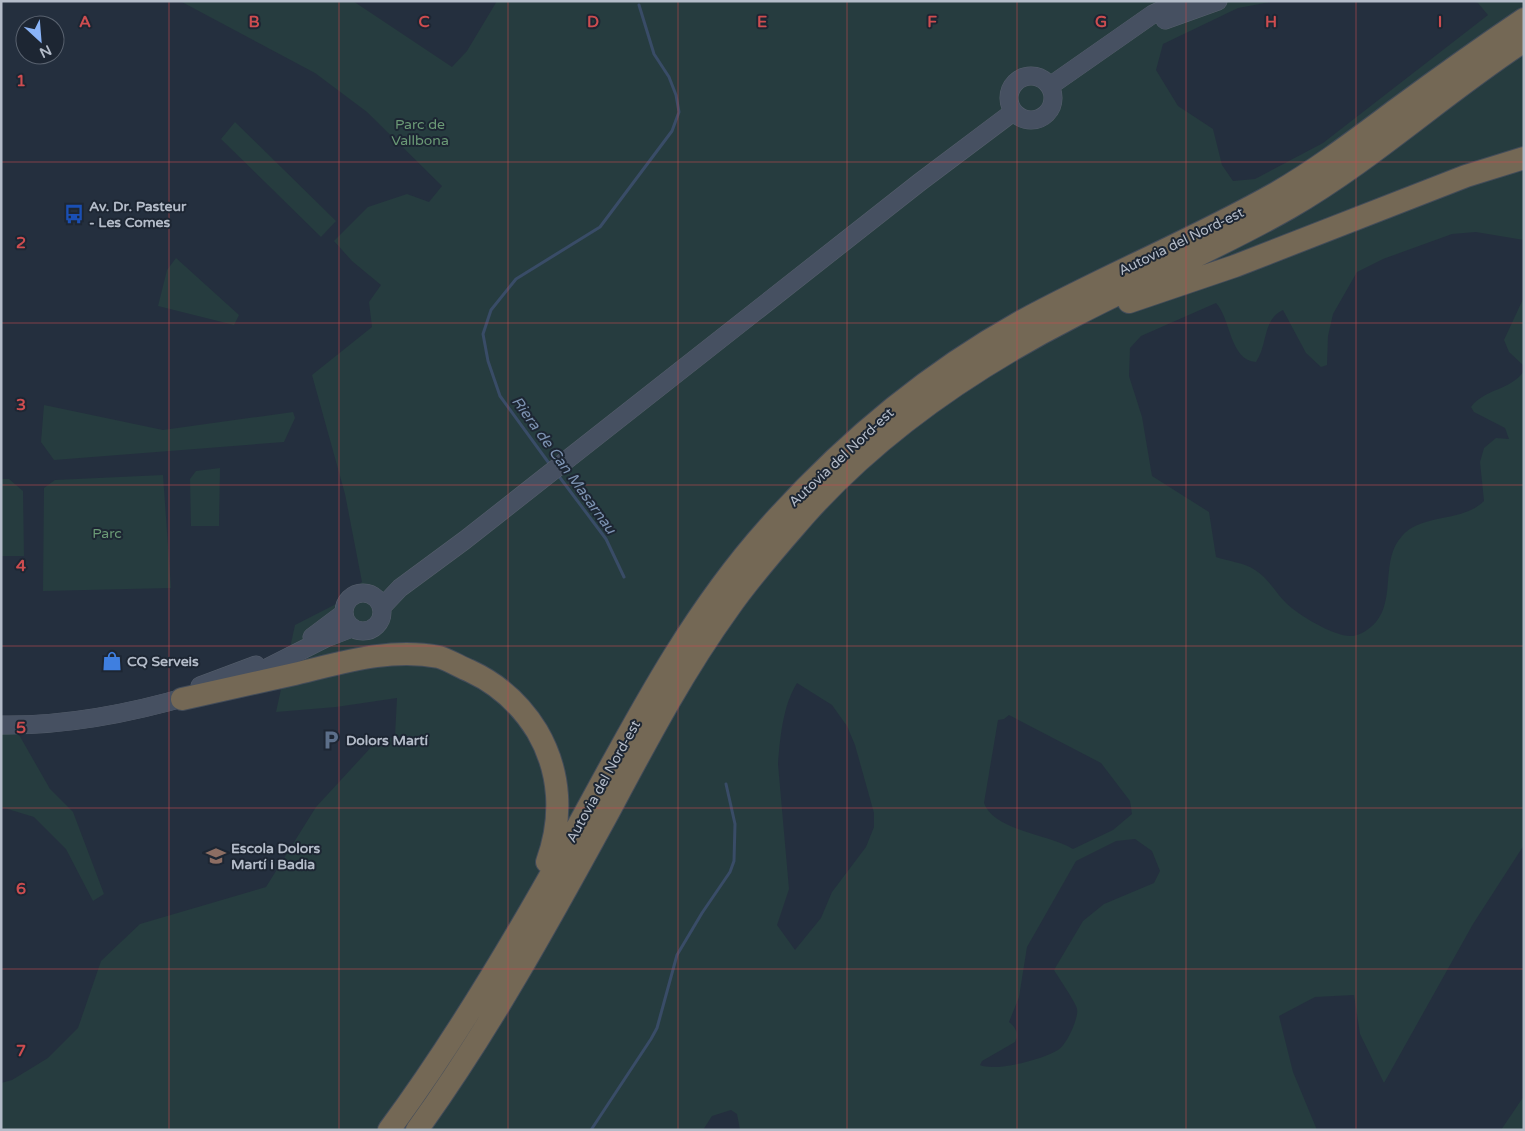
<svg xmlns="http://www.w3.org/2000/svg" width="1525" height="1131" viewBox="0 0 1525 1131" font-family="'Varela Round',sans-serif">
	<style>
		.green { fill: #263c3f; fill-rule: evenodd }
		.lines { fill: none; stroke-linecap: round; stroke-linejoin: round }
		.stream { stroke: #394c67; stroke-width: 3 }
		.secondary-casing { stroke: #565f6c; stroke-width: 19 }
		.highway-casing { stroke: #434c59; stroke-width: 24 }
		.secondary { stroke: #465061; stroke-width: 18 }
		.highway { stroke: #746855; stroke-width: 22 }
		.grid { fill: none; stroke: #ce4d50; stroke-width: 1; stroke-opacity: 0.55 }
		.labels { text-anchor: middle; stroke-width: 4; stroke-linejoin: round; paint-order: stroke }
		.park-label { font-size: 14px; fill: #6b9a76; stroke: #1d2633 }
		.poi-label { font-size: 14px; font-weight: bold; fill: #b4bcc9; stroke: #1d2633; text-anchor: start }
		.street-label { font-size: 14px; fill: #b4bcc9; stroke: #1d2633 }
		.water-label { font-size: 15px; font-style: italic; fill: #7c92b1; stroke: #1d2633 }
		.grid-label { font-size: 16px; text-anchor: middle; font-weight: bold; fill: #ce4d50; stroke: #1d2633; stroke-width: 4; stroke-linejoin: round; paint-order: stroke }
	</style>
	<rect width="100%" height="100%" fill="#242f3e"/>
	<!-- green -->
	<path class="green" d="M180 1H353L452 67 467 51 497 1H1276L1238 8 1163 44 1156 70 1178 106 1213 129 1222 165 1233 181 1255 179 1323 143 1488 15 1478 3 1472 1H1524V240L1476 232 1452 234 1383 259 1357 272 1333 314 1328 336 1327 365 1321 367 1306 353 1283 310C1262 320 1268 345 1256 362 1230 361 1231 319 1216 303L1141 336 1130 348 1129 376 1142 417 1152 476 1209 512 1216 557C1228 561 1245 563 1255 570 1270 580 1275 592 1286 603 1298 615 1336 638 1353 636 1361 635 1371 628 1376 622 1396 598 1380 560 1402 536 1422 513 1462 523 1484 501L1480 462 1484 448 1496 438 1509 439 1505 428 1474 412 1471 407C1484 389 1511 390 1523 372L1524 366 1509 352 1504 340 1524 297V845L1473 924 1384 1083 1360 1034 1354 995 1315 997 1279 1016 1293 1072 1317 1130H740L737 1114 731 1110 712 1116 703 1130H1V1083L12 1080 48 1058 78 1028 101 961 140 924 266 887 316 807 375 743 395 736 397 698 336 707 276 712 295 625 338 603 341 597 362 582 345 494 312 375 372 327 369 302 381 285 352 261 334 241 368 207 407 194 429 202 442 186 367 112 315 73ZM797 683 832 705 847 726 855 745 874 813V827L866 847 832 892 821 918 795 950 777 925 789 889 778 764C780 738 783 705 797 683ZM1009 715 1101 763 1130 801 1132 814 1113 830 1073 849C1049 834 994 831 984 803L998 720 1004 719ZM1135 839 1152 851 1160 871 1154 883 1104 904 1083 921 1054 970C1058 977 1077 1004 1077 1009 1079 1018 1066 1046 1058 1050 1044 1059 996 1072 980 1065L982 1061 1015 1042C1019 1033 1016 1028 1009 1022L1019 997 1027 947 1076 861 1116 841Z
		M235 122 336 221 321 237 221 139Z
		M176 258 239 315 234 325 158 306 167 270Z
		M44 405 163 430 293 412 295 418 284 442 54 460 41 442Z
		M220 468 219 526H191L190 479 196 471Z
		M163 475 171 588 43 591 44 488 55 480Z
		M1 479H9L23 491 24 556H1Z
		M1 731 18 733 50 789 73 812 104 894 93 901 66 849 34 817 1 807Z
		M1524 1096V1130H1501Z"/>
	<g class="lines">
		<!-- stream -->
		<path class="stream" d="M551 466 500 396 488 361 483 334 491 310 516 279 600 227 672 131 679 112 676 95 669 77 654 54 639 5
			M558 475 606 539 624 577
			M591 1130 651 1039 657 1028 677 955 702 913 730 872 734 861 735 824 726 784"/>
		<defs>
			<path id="secondary" d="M1165 20 1218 1
				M1009 98a22 22 0 1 1 44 0a22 22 0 1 1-44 0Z
				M1050 86 1153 14 1180 1
				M344 612a19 19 0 1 1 38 0a19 19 0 1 1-38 0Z
				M382 607 400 588 465 540 920 182 1013 112
				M312 637 344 613
				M247 678 326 638 352 628
				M200 686 256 665
				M1 725C65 726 132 713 193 695"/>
			<path id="highway" d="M1129 302 1235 266 1466 176 1524 158
				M182 699C218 691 254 683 290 675 338 664 388 647 439 657 449 660 460 667 470 671 498 684 521 705 537 731 561 772 563 818 547 862
				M389 1130C454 1042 510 948 563 853 626 740 682 624 768 528 840 447 925 375 1020 322 1104 276 1193 240 1276 193 1319 168 1358 138 1397 109 1439 78 1481 48 1524 19
				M417 1130C489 1030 548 923 607 815 645 744 682 673 729 608 752 575 779 545 805 515 879 432 976 366 1074 316 1145 279 1219 248 1289 208 1372 160 1443 94 1524 41"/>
		</defs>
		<!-- secondary casing -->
		<use href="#secondary" class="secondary-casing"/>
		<!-- highway casing -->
		<use href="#highway" class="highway-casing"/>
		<!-- secondary -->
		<use href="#secondary" class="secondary"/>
		<!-- highway -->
		<use href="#highway" class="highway"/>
	</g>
	<!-- grid -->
	<path class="grid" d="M169 1V1130M339 1V1130M508 1V1130M678 1V1130M847 1V1130M1017 1V1130M1186 1V1130M1356 1V1130M1 162H1524M1 323H1524M1 485H1524M1 646H1524M1 808H1524M1 969H1524"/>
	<!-- icons -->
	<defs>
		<symbol id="bus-bare" viewBox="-9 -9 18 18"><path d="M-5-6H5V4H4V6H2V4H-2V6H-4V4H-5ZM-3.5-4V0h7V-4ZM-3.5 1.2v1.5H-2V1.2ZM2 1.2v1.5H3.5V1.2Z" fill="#1a4fb4" stroke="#1d2633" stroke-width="2.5" paint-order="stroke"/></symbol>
		<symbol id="shop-bare" viewBox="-9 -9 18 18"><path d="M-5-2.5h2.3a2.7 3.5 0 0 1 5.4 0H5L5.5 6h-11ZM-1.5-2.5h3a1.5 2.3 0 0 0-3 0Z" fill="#3f7fe0" stroke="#1d2633" stroke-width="2.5" paint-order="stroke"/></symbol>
		<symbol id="parking-bare" viewBox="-9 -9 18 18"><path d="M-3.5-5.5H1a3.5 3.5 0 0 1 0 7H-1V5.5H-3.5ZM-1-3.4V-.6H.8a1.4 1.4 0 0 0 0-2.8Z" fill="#5c6f8a" stroke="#1d2633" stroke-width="2.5" paint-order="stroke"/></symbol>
		<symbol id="school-bare" viewBox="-9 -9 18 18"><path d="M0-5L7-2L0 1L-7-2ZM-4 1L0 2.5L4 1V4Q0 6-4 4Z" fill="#8d6e63" stroke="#1d2633" stroke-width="2.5" paint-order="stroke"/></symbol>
	</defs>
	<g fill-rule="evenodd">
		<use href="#bus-bare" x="60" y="200" width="28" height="28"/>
		<use href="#shop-bare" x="98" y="647" width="28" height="28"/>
		<use href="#parking-bare" x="317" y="726" width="28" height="28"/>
		<use href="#school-bare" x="202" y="842" width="28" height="28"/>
	</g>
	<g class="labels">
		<!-- park labels -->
		<g class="park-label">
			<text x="420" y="129">Parc de<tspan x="420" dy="16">Vallbona</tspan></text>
			<text x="107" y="538">Parc</text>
		</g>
		<!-- poi labels -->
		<g class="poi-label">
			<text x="89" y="211">Av. Dr. Pasteur<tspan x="89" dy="16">- Les Comes</tspan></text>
			<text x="127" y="666">CQ Serveis</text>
			<text x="346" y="745">Dolors Martí</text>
			<text x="231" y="853">Escola Dolors<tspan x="231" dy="16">Martí i Badia</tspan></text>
		</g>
		<!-- street labels -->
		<g class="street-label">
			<text transform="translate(1181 241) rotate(-26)" y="5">Autovia del Nord-est</text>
			<text transform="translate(841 457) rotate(-43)" y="5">Autovia del Nord-est</text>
			<text transform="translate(603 781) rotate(-61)" y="5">Autovia del Nord-est</text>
		</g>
		<!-- water labels -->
		<g class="water-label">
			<text transform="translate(564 465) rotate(54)" y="5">Riera de Can Masarnau</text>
		</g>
	</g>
	<g class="grid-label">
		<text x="85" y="27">A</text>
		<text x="254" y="27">B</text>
		<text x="424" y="27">C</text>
		<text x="593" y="27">D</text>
		<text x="762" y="27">E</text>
		<text x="932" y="27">F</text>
		<text x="1101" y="27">G</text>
		<text x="1271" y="27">H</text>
		<text x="1440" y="27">I</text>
		<text x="21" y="86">1</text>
		<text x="21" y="248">2</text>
		<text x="21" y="410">3</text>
		<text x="21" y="571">4</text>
		<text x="21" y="733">5</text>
		<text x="21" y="894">6</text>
		<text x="21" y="1056">7</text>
	</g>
	<!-- border -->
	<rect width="1525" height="1131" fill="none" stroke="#b4bcc9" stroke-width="5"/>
	<!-- north arrow -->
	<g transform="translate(40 40) rotate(154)"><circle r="24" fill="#1d2633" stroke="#59626f"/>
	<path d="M0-4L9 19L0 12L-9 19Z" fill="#8ab4f8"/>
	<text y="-8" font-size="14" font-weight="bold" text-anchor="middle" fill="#b4bcc9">N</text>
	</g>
</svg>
